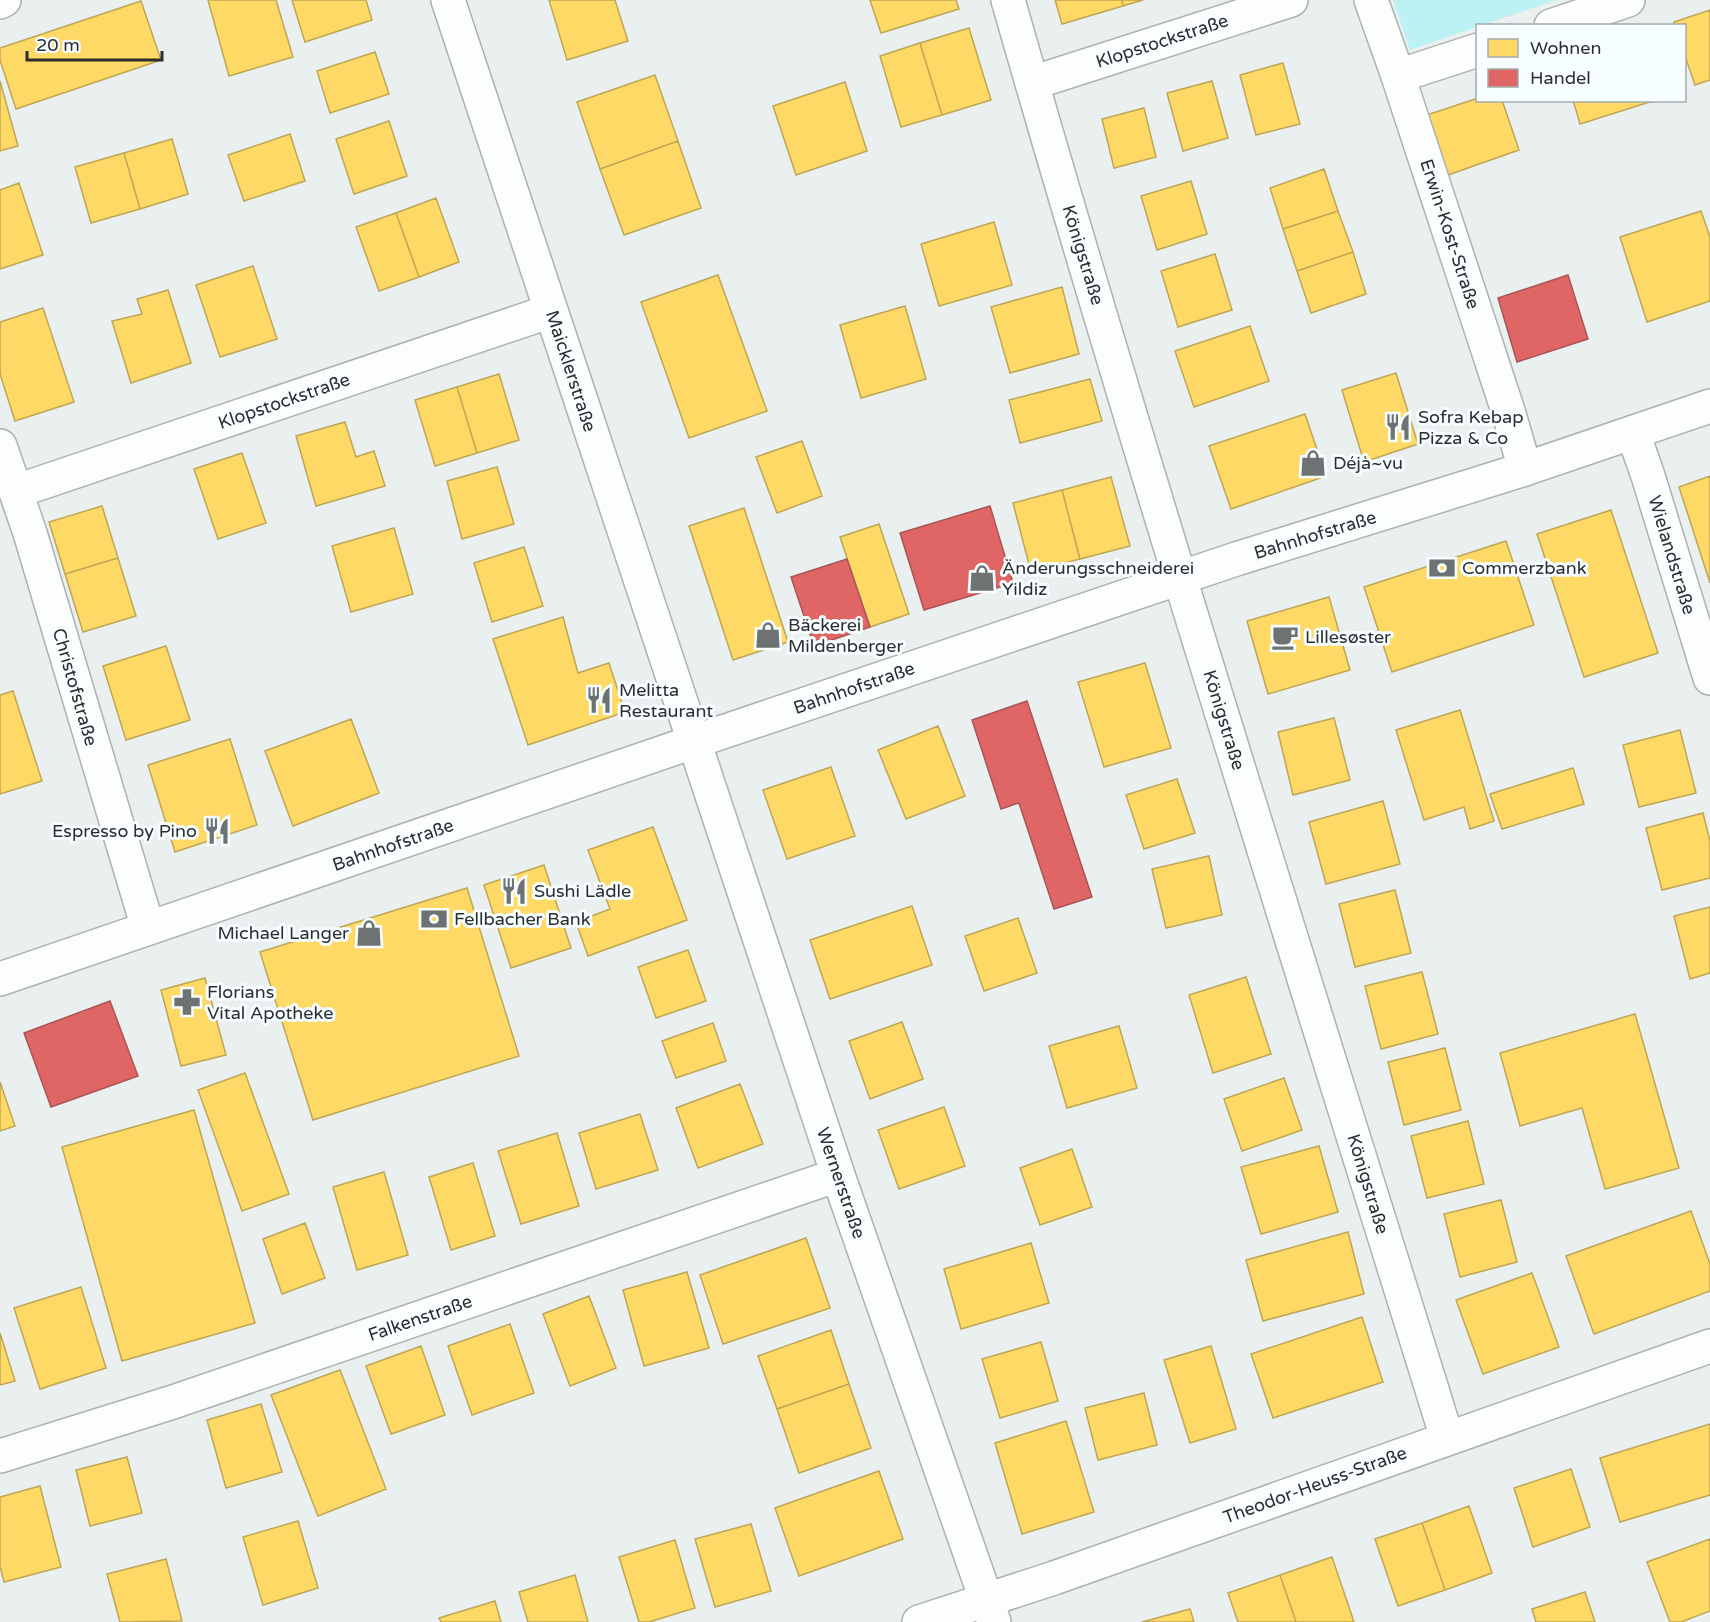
<svg xmlns="http://www.w3.org/2000/svg" width="1710" height="1622" viewBox="0 0 1710 1622" font-family="'Varela Round',sans-serif">
	<style>
		.green { fill: #bdf2f4 }
		.homes { fill: #ffd966; stroke: #bfa655; stroke-width: 1.5 }
		.shops { fill: #e06666; stroke: #a95555; stroke-width: 1.5 }
		.lines { fill: none; stroke-linecap: round; stroke-linejoin: round }
		.minor-casing { stroke: #adb1b1; stroke-width: 36 }
		.tertiary-casing { stroke: #adb1b1; stroke-width: 36 }
		.minor { stroke: #fcfdfd; stroke-width: 33 }
		.tertiary { stroke: #fcfdfd; stroke-width: 33 }
		.labels { text-anchor: middle; stroke-width: 6; stroke-linejoin: round; paint-order: stroke }
		.street-label { font-size: 18px; fill: #2a2e2e; stroke: #f7feff }
		.poi-label { font-size: 18px; fill: #2a2e2e; stroke: #f7feff; text-anchor: start }
	</style>
	<rect width="100%" height="100%" fill="#eaf0f0"/>
	<!-- green -->
	<path class="green" d="M1393 0H1557L1482 25 1478 26 1477 27 1410 50Z"/>
	<!-- homes -->
	<path class="homes" d="M208 0H276L293 57 229 76Z
		M292 0H366L372 20 305 42Z
		M549 0H615L628 41 567 60Z
		M870 0H956L959 9 881 33Z
		M1055 0H1122L1123 6 1062 24Z
		M1122 0H1143L1123 6Z
		M141 1 161 60 16 109 0 60V48Z
		M1710 10V80L1695 85 1684 53V26H1675L1674 22Z
		M969 28 991 100 942 115 920 43Z
		M920 43 942 115 901 127 880 56Z
		M375 52 389 94 330 113 317 71Z
		M1283 63 1300 124 1256 135 1240 75Z
		M655 75 678 141 600 169 577 102Z
		M0 81 18 146 0 151Z
		M1212 81 1228 138 1183 151 1167 93Z
		M845 82 867 151 796 175 773 106Z
		M1478 98V100H1502L1519 150 1448 175 1427 115Z
		M1573 100H1653V101L1580 124Z
		M1144 108 1156 157 1114 168 1102 119Z
		M389 121 407 176 354 194 336 139Z
		M290 134 305 181 244 201 228 155Z
		M172 139 188 194 140 209 124 153Z
		M678 141 701 208 624 235 600 169Z
		M124 153 140 209 91 223 75 167Z
		M1324 169 1338 211 1283 229 1270 188Z
		M1191 181 1207 234 1157 250 1141 196Z
		M19 183 43 255 0 269V190Z
		M436 198 459 262 419 277 396 213Z
		M1338 211 1353 252 1297 271 1283 229Z
		M1701 211 1710 237V301L1647 322 1620 237Z
		M396 213 419 277 379 291 356 227Z
		M994 222 1012 285 939 306 921 244Z
		M1353 252 1366 294 1311 313 1297 271Z
		M1215 254 1232 310 1178 327 1161 271Z
		M253 266 277 339 220 357 196 285Z
		M718 275 767 411 689 438 641 302Z
		M1062 287 1079 354 1010 373 991 307Z
		M168 290 191 363 131 383 112 321 142 314 137 299Z
		M905 306 926 379 861 398 840 325Z
		M43 308 74 402 15 421 0 374V322Z
		M1250 326 1269 381 1194 407 1175 351Z
		M1396 373 1418 444 1364 462 1342 390Z
		M499 374 519 440 477 453 457 387Z
		M1090 379 1102 421 1020 443 1009 400Z
		M457 387 477 453 435 466 415 400Z
		M1305 414 1326 476 1231 509 1209 446Z
		M345 422 356 457 374 451 385 486 316 506 296 436Z
		M802 441 822 496 777 513 756 457Z
		M242 453 266 523 218 539 194 469Z
		M497 467 514 524 462 539 447 481Z
		M1710 476V583L1679 487Z
		M1111 477 1130 546 1080 559 1062 490Z
		M1062 490 1080 559 1031 572 1013 503Z
		M102 506 118 558 65 574 49 522Z
		M744 508 788 642 733 660 689 526Z
		M1611 510 1658 653 1584 677 1537 534Z
		M879 524 909 614 870 627 840 537Z
		M394 528 413 594 351 612 332 546Z
		M1506 541 1534 625 1392 672 1364 587Z
		M524 547 543 606 492 622 474 563Z
		M118 558 136 616 83 632 65 574Z
		M1329 597 1350 670 1268 694 1247 621Z
		M563 617 578 673 609 663 625 712 528 745 493 639Z
		M166 646 190 720 126 740 103 666Z
		M1145 663 1171 748 1104 767 1078 682Z
		M13 691 42 781 0 794V695Z
		M1460 710 1494 821 1470 829 1464 807 1424 820 1396 730Z
		M1334 718 1350 780 1293 795 1278 732Z
		M351 719 379 793 293 826 265 751Z
		M938 726 965 796 906 819 878 750Z
		M1680 730 1696 793 1639 807 1623 745Z
		M230 739 257 825 175 852 148 765Z
		M831 767 855 836 787 859 763 790Z
		M1573 768 1584 804 1502 829 1490 794Z
		M1177 779 1195 833 1144 849 1126 795Z
		M1383 801 1400 864 1326 884 1309 822Z
		M1703 813 1710 841V878L1662 890 1646 828Z
		M653 827 687 920 588 956 576 922 610 909 588 850Z
		M1209 856 1222 915 1166 928 1152 869Z
		M544 865 571 948 511 968 484 885Z
		M467 888 519 1056 313 1120 260 952Z
		M1395 890 1411 953 1355 967 1339 904Z
		M912 906 932 965 830 999 810 940Z
		M1710 907V973L1690 979 1674 916Z
		M1018 918 1037 973 984 991 965 936Z
		M688 950 706 1001 656 1018 638 967Z
		M1422 972 1438 1034 1381 1049 1365 986Z
		M1246 977 1271 1054 1213 1073 1189 995Z
		M205 978 226 1055 181 1066 161 990Z
		M1635 1014 1679 1168 1605 1189 1582 1108 1520 1126 1500 1053Z
		M902 1022 923 1079 870 1099 849 1041Z
		M713 1023 726 1061 676 1078 662 1041Z
		M1119 1026 1137 1088 1067 1108 1049 1046Z
		M1445 1048 1461 1110 1404 1125 1388 1062Z
		M245 1073 289 1194 242 1211 198 1090Z
		M1284 1078 1302 1130 1242 1151 1224 1099Z
		M0 1082 15 1126 0 1131Z
		M740 1084 763 1144 698 1168 676 1108Z
		M944 1107 965 1166 899 1189 878 1130Z
		M194 1110 255 1323 122 1361 62 1147Z
		M640 1114 658 1170 596 1189 579 1133Z
		M1468 1121 1484 1184 1427 1198 1411 1136Z
		M557 1133 579 1206 521 1224 498 1151Z
		M1319 1146 1338 1212 1261 1234 1241 1167Z
		M1072 1149 1092 1207 1040 1225 1020 1168Z
		M473 1163 495 1236 451 1250 429 1177Z
		M384 1172 408 1255 357 1270 333 1187Z
		M1501 1200 1517 1262 1460 1277 1444 1214Z
		M1691 1211 1710 1264V1291L1594 1334 1566 1256Z
		M305 1223 325 1278 282 1294 263 1239Z
		M1348 1232 1364 1294 1263 1321 1246 1260Z
		M806 1238 830 1308 723 1344 700 1275Z
		M1031 1243 1049 1303 961 1329 944 1269Z
		M687 1272 709 1348 644 1366 623 1290Z
		M1532 1273 1559 1347 1483 1374 1456 1300Z
		M81 1287 106 1368 40 1389 14 1308Z
		M589 1296 616 1368 570 1386 543 1314Z
		M1362 1317 1383 1382 1273 1418 1251 1354Z
		M510 1324 534 1393 472 1415 448 1346Z
		M831 1330 849 1384 777 1409 758 1356Z
		M0 1333 15 1381 0 1385Z
		M1041 1342 1058 1401 1000 1418 982 1359Z
		M421 1346 445 1415 391 1434 366 1366Z
		M1211 1346 1236 1429 1190 1443 1164 1360Z
		M340 1370 386 1489 318 1516 271 1395Z
		M849 1384 871 1448 799 1473 777 1409Z
		M1144 1393 1157 1445 1098 1460 1085 1408Z
		M261 1404 282 1472 226 1488 207 1420Z
		M1066 1421 1094 1512 1022 1534 995 1443Z
		M1710 1424V1495L1620 1522 1600 1458Z
		M127 1457 142 1513 90 1526 76 1470Z
		M1571 1469 1590 1527 1533 1547 1514 1488Z
		M879 1471 903 1539 799 1576 775 1508Z
		M40 1486 61 1567 4 1582 0 1566V1497Z
		M1469 1506 1492 1573 1445 1590 1422 1523Z
		M298 1521 318 1588 263 1605 243 1537Z
		M1422 1523 1445 1590 1398 1606 1375 1539Z
		M751 1524 771 1591 715 1607 695 1539Z
		M1710 1539V1611L1681 1622H1670L1647 1562Z
		M675 1540 695 1608 649 1622H639L619 1557Z
		M1332 1557 1354 1622H1296L1280 1575Z
		M166 1559 182 1621 120 1622 107 1574Z
		M575 1575 588 1622H528L519 1592Z
		M1280 1575 1296 1622H1238L1228 1593Z
		M1585 1592 1595 1622H1536L1532 1609Z
		M495 1601 501 1622H441L439 1618Z
		M1190 1609 1194 1622H1142Z"/>
	<!-- shops -->
	<path class="shops" d="M1568 275 1588 339 1517 362 1498 298Z
		M990 506 1013 583 924 610 900 533Z
		M847 559 870 627 814 646 791 577Z
		M1027 701 1092 897 1054 909 1019 803 1001 809 972 720Z
		M110 1001 138 1076 51 1107 24 1033Z"/>
	<g class="lines">
		<defs>
			<path id="minor" d="M448 0 838 1175 994 1622
				M1008 0C1146 482 1299 960 1447 1438
				M1371 0 1398 76 1509 414 1525 469
				M0 2 4 0
				M1551 26 1628 0
				M1398 76 1478 50
				M1032 83 1291 0
				M1633 433 1648 476 1710 678
				M0 446 30 533 148 928
				M17 491 551 311
				M0 1456 170 1403 838 1175
				M919 1622 1054 1578 1710 1346"/>
			<path id="tertiary" d="M0 979 693 742 1236 559 1525 469 1710 406"/>
		</defs>
		<!-- minor casing -->
		<use href="#minor" class="minor-casing"/>
		<!-- tertiary casing -->
		<use href="#tertiary" class="tertiary-casing"/>
		<!-- minor -->
		<use href="#minor" class="minor"/>
		<!-- tertiary -->
		<use href="#tertiary" class="tertiary"/>
	</g>
	<!-- icons -->
	<defs>
		<symbol id="restaurant-bare" viewBox="-9 -9 18 18"><path d="M-5-6h1v4h1v-4h1v4h1v-4h1v5L-1.5 .5V6h-2V.5L-5-1ZM5-6V6H3V1.5H1.5Q1.5-4 5-6Z" fill="#6d7272" stroke="#f7feff" stroke-width="2.5" paint-order="stroke"/></symbol>
		<symbol id="shop-bare" viewBox="-9 -9 18 18"><path d="M-5-2.5h2.3a2.7 3.5 0 0 1 5.4 0H5L5.5 6h-11ZM-1.5-2.5h3a1.5 2.3 0 0 0-3 0Z" fill="#6d7272" stroke="#f7feff" stroke-width="2.5" paint-order="stroke"/></symbol>
		<symbol id="bank-bare" viewBox="-9 -9 18 18"><path d="M-6-4H6V4H-6ZM0-2.3a2.3 2.3 0 1 0 0 4.6a2.3 2.3 0 1 0 0-4.6Z" fill="#6d7272" stroke="#f7feff" stroke-width="2.5" paint-order="stroke"/></symbol>
		<symbol id="cafe-bare" viewBox="-9 -9 18 18"><path d="M-5.5-4.5H6V0H3Q3 3.5 0 3.5H-2.5Q-5.5 3.5-5.5 0ZM3-3.2v2h1.7v-2ZM-6 4.5H4V6H-6Z" fill="#6d7272" stroke="#f7feff" stroke-width="2.5" paint-order="stroke"/></symbol>
		<symbol id="pharmacy-bare" viewBox="-9 -9 18 18"><path d="M-2-6h4v4h4v4h-4v4h-4v-4h-4v-4h4Z" fill="#6d7272" stroke="#f7feff" stroke-width="2.5" paint-order="stroke"/></symbol>
	</defs>
	<g fill-rule="evenodd">
		<use href="#restaurant-bare" x="1379" y="408" width="38" height="38"/>
		<use href="#shop-bare" x="1294" y="444" width="38" height="38"/>
		<use href="#bank-bare" x="1423" y="549" width="38" height="38"/>
		<use href="#shop-bare" x="963" y="559" width="38" height="38"/>
		<use href="#shop-bare" x="749" y="616" width="38" height="38"/>
		<use href="#cafe-bare" x="1266" y="618" width="38" height="38"/>
		<use href="#restaurant-bare" x="580" y="681" width="38" height="38"/>
		<use href="#restaurant-bare" x="198" y="812" width="38" height="38"/>
		<use href="#restaurant-bare" x="495" y="872" width="38" height="38"/>
		<use href="#bank-bare" x="415" y="900" width="38" height="38"/>
		<use href="#shop-bare" x="350" y="914" width="38" height="38"/>
		<use href="#pharmacy-bare" x="168" y="983" width="38" height="38"/>
	</g>
	<g class="labels">
		<!-- street labels -->
		<g class="street-label">
			<text transform="translate(1162 41) rotate(-18)" y="6">Klopstockstraße</text>
			<text transform="translate(1450 234) rotate(72)" y="6">Erwin-Kost-Straße</text>
			<text transform="translate(1083 255) rotate(73)" y="6">Königstraße</text>
			<text transform="translate(571 371) rotate(72)" y="6">Maicklerstraße</text>
			<text transform="translate(284 401) rotate(-19)" y="6">Klopstockstraße</text>
			<text transform="translate(1315 535) rotate(-17)" y="6">Bahnhofstraße</text>
			<text transform="translate(1672 555) rotate(73)" y="6">Wielandstraße</text>
			<text transform="translate(75 687) rotate(74)" y="6">Christofstraße</text>
			<text transform="translate(854 688) rotate(-19)" y="6">Bahnhofstraße</text>
			<text transform="translate(1224 720) rotate(73)" y="6">Königstraße</text>
			<text transform="translate(393 845) rotate(-19)" y="6">Bahnhofstraße</text>
			<text transform="translate(841 1183) rotate(71)" y="6">Wernerstraße</text>
			<text transform="translate(1368 1184) rotate(73)" y="6">Königstraße</text>
			<text transform="translate(420 1318) rotate(-19)" y="6">Falkenstraße</text>
			<text transform="translate(1315 1485) rotate(-20)" y="6">Theodor-Heuss-Straße</text>
		</g>
		<!-- poi labels -->
		<g class="poi-label">
			<text x="1418" y="423">Sofra Kebap<tspan x="1418" dy="21">Pizza &amp; Co</tspan></text>
			<text x="1333" y="469">Déjà~vu</text>
			<text x="1002" y="574">Änderungsschneiderei<tspan x="1002" dy="21">Yildiz</tspan></text>
			<text x="1462" y="574">Commerzbank</text>
			<text x="788" y="631">Bäckerei<tspan x="788" dy="21">Mildenberger</tspan></text>
			<text x="1305" y="643">Lillesøster</text>
			<text x="619" y="696">Melitta<tspan x="619" dy="21">Restaurant</tspan></text>
			<text x="197" y="837" text-anchor="end">Espresso by Pino</text>
			<text x="534" y="897">Sushi Lädle</text>
			<text x="454" y="925">Fellbacher Bank</text>
			<text x="349" y="939" text-anchor="end">Michael Langer</text>
			<text x="207" y="998">Florians<tspan x="207" dy="21">Vital Apotheke</tspan></text>
		</g>
	</g>
	<!-- legend -->
	<rect x="1476" y="24" width="210" height="78" fill="#f7feff" stroke="#a5abab" stroke-width="1.5"/>
	<rect x="1488" y="39" width="30" height="18" fill="#ffd966" stroke="#a5abab" stroke-width="1.5"/>
	<text x="1530" y="54" font-size="18" fill="#2a2e2e">Wohnen</text>
	<rect x="1488" y="69" width="30" height="18" fill="#e06666" stroke="#a5abab" stroke-width="1.5"/>
	<text x="1530" y="84" font-size="18" fill="#2a2e2e">Handel</text>
	<!-- scale -->
	<path d="M27 51v9h135v-9" fill="none" stroke="#2a2e2e" stroke-width="3"/>
	<text x="36" y="51" font-size="18" fill="#2a2e2e" stroke="#f7feff" stroke-width="4.5" paint-order="stroke">20 m</text>
</svg>
